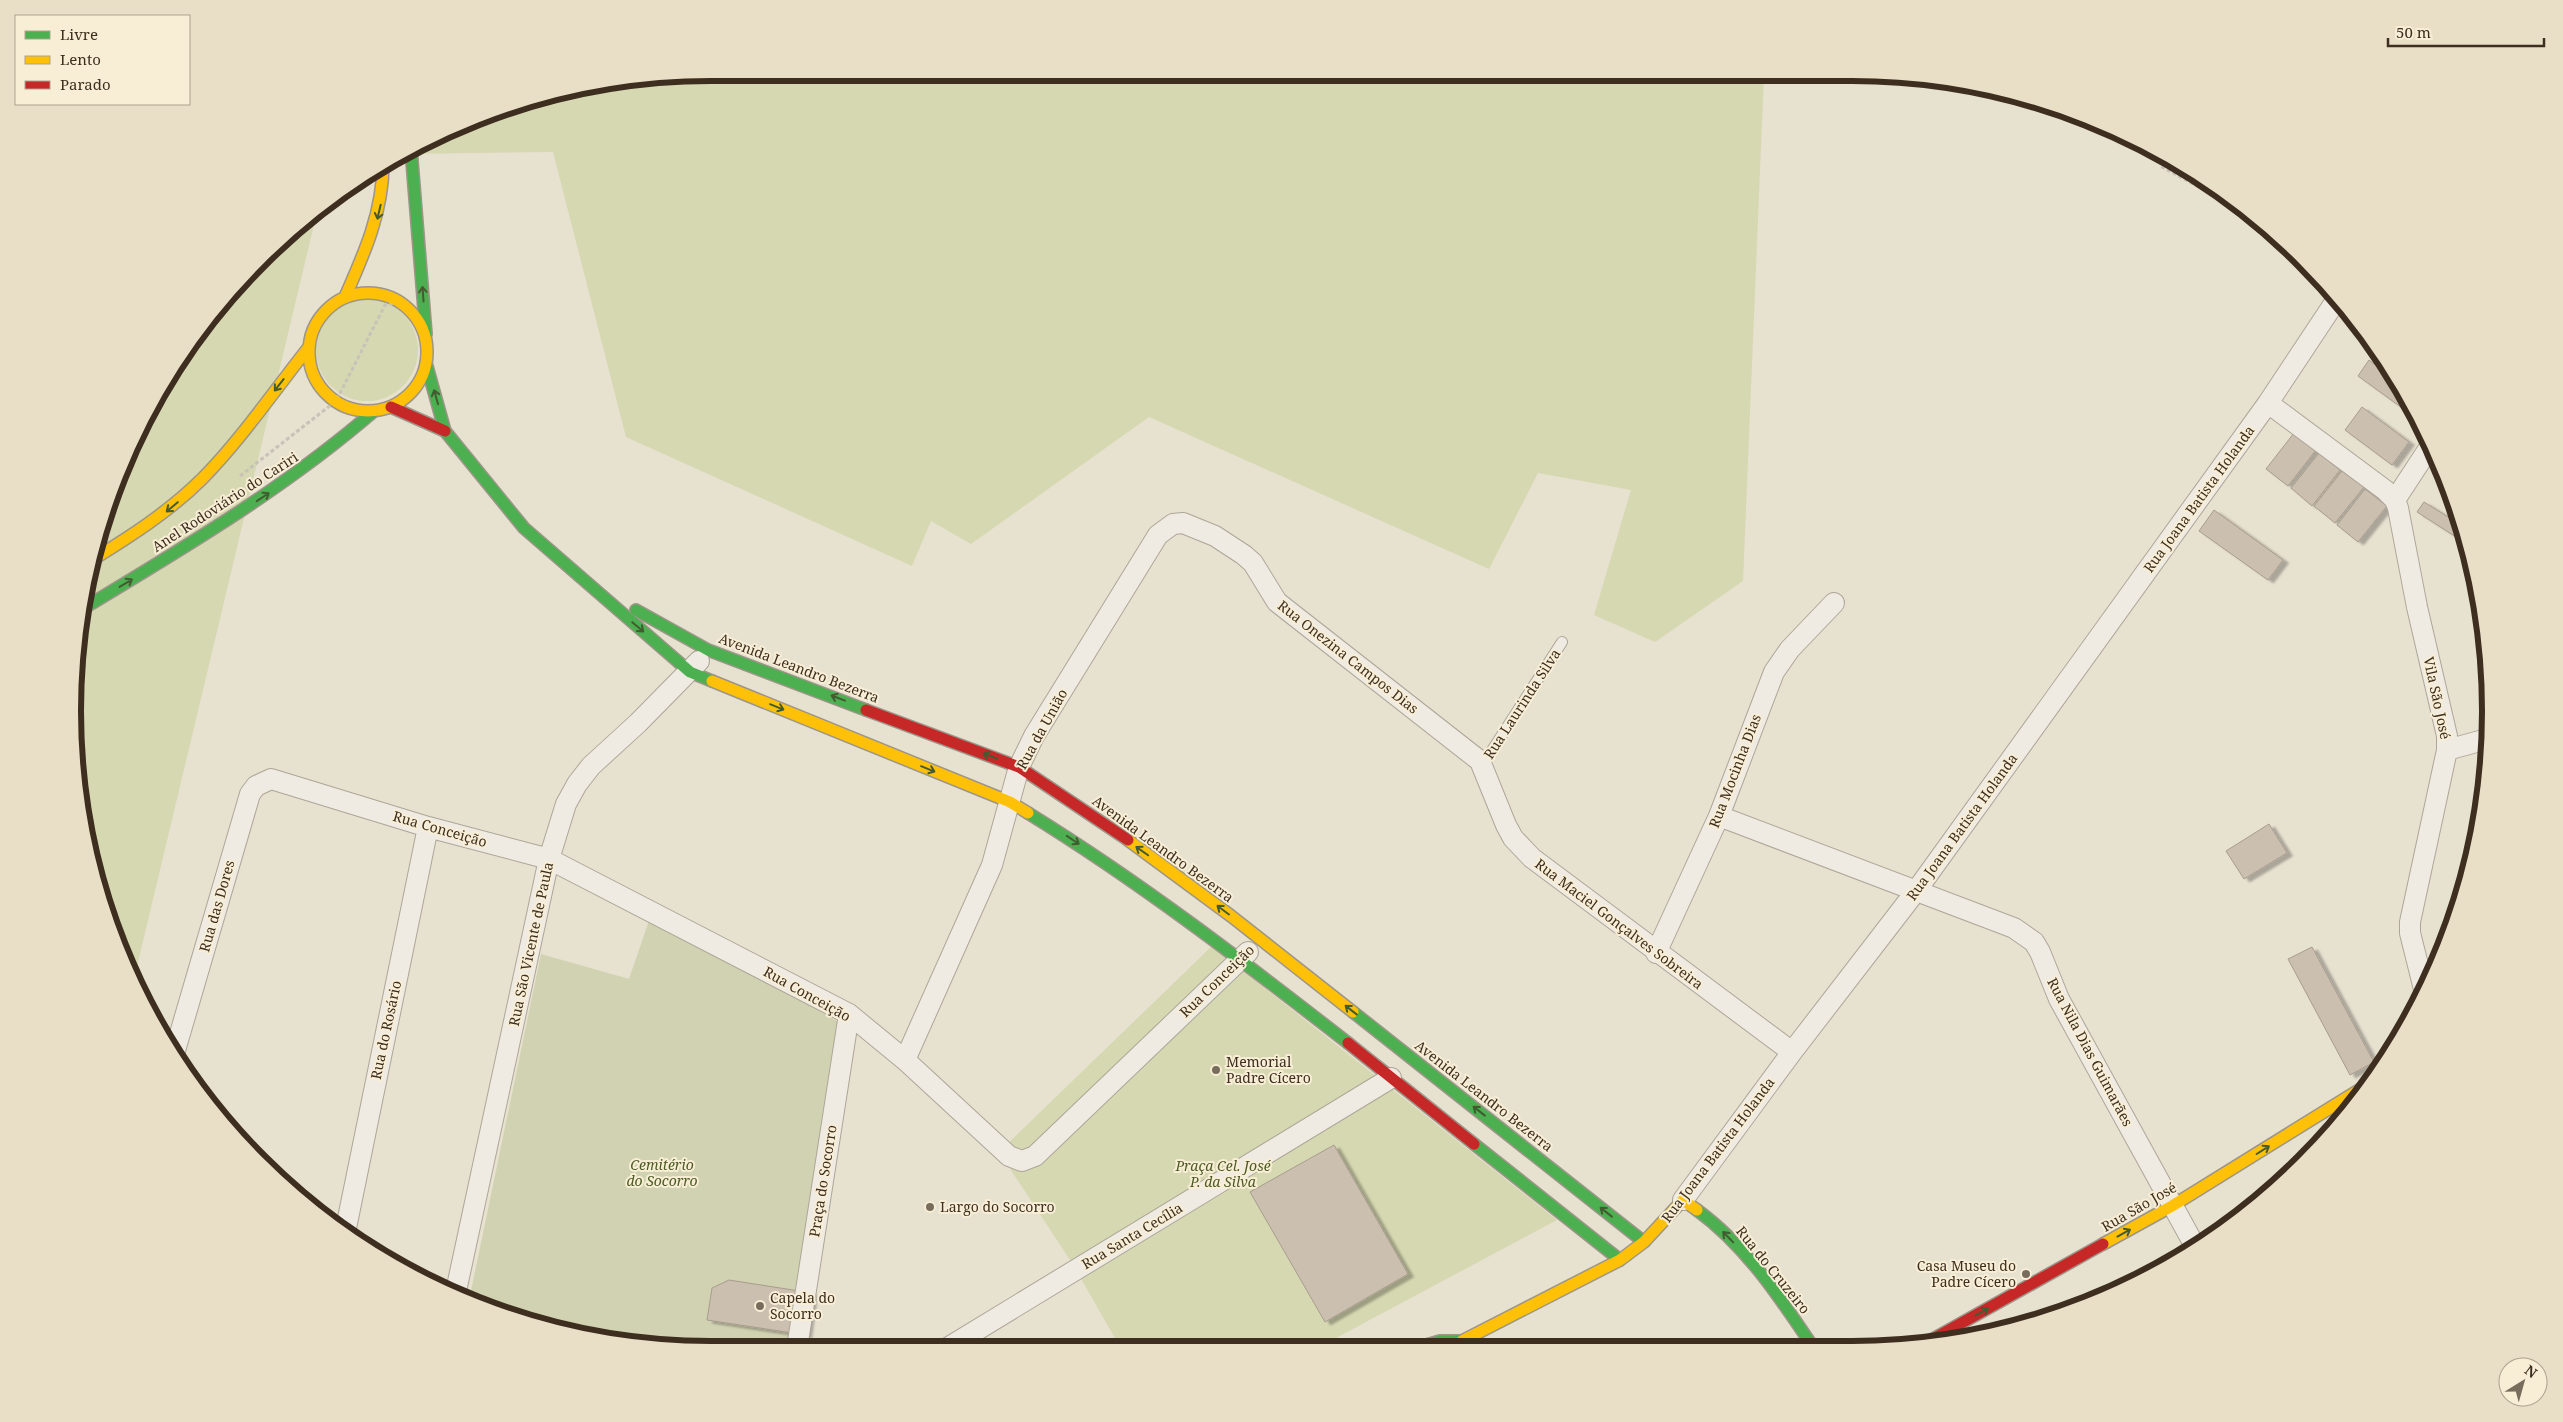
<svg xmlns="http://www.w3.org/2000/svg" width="2563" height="1422" viewBox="0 0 2563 1422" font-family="'Noto Serif',serif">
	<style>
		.green { fill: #d6d8b1 }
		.cemetery { fill: #d1d2b1 }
		.building { fill: #cbbfb0; stroke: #a89c8e; filter: url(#shadow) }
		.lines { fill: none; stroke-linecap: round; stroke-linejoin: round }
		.lane-casing { stroke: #ada698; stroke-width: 12 }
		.street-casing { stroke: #ada698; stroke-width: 22 }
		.fast-casing { stroke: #9c9588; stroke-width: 14 }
		.slow-casing { stroke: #9c9588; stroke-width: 14 }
		.jam-casing { stroke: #9c9588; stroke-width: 14 }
		.path { stroke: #c8c2b8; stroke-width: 3; stroke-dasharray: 4 2.5; stroke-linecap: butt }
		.lane { stroke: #efebe2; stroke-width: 10 }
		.street { stroke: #efebe2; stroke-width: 20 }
		.fast { stroke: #4caf50; stroke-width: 11 }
		.slow { stroke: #ffc107; stroke-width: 11 }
		.jam { stroke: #c62828; stroke-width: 11 }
		.oneway { stroke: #425b30 }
		.poi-dot { fill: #786d5d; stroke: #f8eed6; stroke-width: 2 }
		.labels { text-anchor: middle; stroke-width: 4; stroke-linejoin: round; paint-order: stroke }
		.street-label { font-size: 14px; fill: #3d2e1f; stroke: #f8eed6 }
		.poi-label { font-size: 14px; fill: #3d2e1f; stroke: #f8eed6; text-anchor: start }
		.park-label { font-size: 14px; font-style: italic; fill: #4c5b24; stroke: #f8eed6 }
		.rim { fill: none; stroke: #3d2e1f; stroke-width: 6 }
	</style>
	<defs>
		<filter id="shadow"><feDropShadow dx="5.5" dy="3" stdDeviation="1" flood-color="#0004"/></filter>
	</defs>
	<rect width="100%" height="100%" fill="#e7e1d0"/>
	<!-- green -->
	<path class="green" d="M711 73 1764 74 1743 581 1655 642 1594 615 1631 490 1538 473 1489 569 1149 417 971 544 931 521 912 566 626 437 553 152 400 154 505 106 587 85Z
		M318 208 134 979 121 956 94 876 74 753V669L94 546 121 466 180 357 231 290Z
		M316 350a51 51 0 1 1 102 0a51 51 0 1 1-102 0Z
		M1212 946 1557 1220 1321 1346 1120 1347 1072 1263 999 1152Z"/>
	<!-- cemetery -->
	<path class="cemetery" d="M652 912 847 1027 804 1348H670L545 1328 470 1296 541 954 629 979Z"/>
	<!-- building -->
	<path class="building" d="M2369 360 2393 378 2420 421 2358 376Z
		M2362 407 2409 442 2392 465 2345 430Z
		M2294 433 2316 450 2288 486 2266 469Z
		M2319 453 2340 470 2312 506 2291 488Z
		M2342 471 2364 487 2335 523 2314 506Z
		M2365 489 2387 506 2358 542 2337 525Z
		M2424 502 2461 525 2456 537 2417 512Z
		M2214 510 2283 560 2268 580 2199 531Z
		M2269 824 2287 853 2244 879 2226 851Z
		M2312 947 2374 1062 2350 1075 2288 959Z
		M1334 1145 1408 1274 1325 1322 1250 1192Z
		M729 1280 812 1293 806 1335 707 1320 712 1288Z"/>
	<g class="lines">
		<defs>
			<path id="lane" d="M1482 766 1562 642"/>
			<path id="street" d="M2268 403 2385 490 2395 500 2398 508 2417 607 2447 736V750L2410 922V933L2424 989
				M2395 500 2431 445
				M2447 750 2487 739
				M1719 816 2014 928 2034 942 2040 952 2059 999 2196 1248
				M1656 953 1719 816 1774 672 1790 649 1834 603
				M174 1054 250 794 256 786 271 779 428 827 549 859 849 1014 905 1060 1009 1156 1022 1161 1035 1156 1248 952
				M905 1060 992 865 1019 767 1034 736 1158 535 1173 524 1183 523 1215 536 1244 555 1253 563 1277 602 1480 761 1506 825 1513 838 1532 858 1792 1052
				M1683 1200 1792 1052 1916 891 2268 403 2337 299
				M345 1233 428 827
				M456 1291 549 859 566 804 577 784 591 766 638 723 699 661
				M949 1347 1391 1078
				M797 1348 849 1014"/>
			<path id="fast" d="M411 149 426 334
				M426 363 445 431 524 528 690 672 712 681
				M84 608C185 547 285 488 374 411
				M636 610 708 650 866 710
				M1028 813C1140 882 1244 962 1348 1043
				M1353 1012 1644 1242
				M1474 1144 1620 1260
				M1697 1210C1745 1245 1779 1296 1811 1344
				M1423 1346 1440 1341H1462"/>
			<path id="slow" d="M309 352a59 59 0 1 1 118 0a59 59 0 1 1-118 0Z
				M345 297C364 254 383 212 383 164
				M92 560C131 536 170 511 203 478 242 438 274 391 309 347
				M712 681 1010 802 1028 813
				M1128 840 1231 916 1353 1012
				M2103 1244 2172 1206 2364 1087
				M1458 1346 1462 1341 1620 1260 1644 1242 1683 1200 1697 1210"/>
			<path id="jam" d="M391 407 445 431
				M866 710 1019 767 1128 840
				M1348 1043 1474 1144
				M1924 1344 2103 1244"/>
		</defs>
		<!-- lane casing -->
		<use href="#lane" class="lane-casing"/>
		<!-- street casing -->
		<use href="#street" class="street-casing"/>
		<!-- fast casing -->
		<use href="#fast" class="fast-casing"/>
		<!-- slow casing -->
		<use href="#slow" class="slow-casing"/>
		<!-- jam casing -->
		<use href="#jam" class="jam-casing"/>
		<!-- path -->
		<path class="path" d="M2164 155 2160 166 2253 216
			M240 476 336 401 385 305 399 302"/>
		<!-- lane -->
		<use href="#lane" class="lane"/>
		<!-- street -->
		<use href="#street" class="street"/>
		<!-- fast -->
		<use href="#fast" class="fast"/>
		<!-- slow -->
		<use href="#slow" class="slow"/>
		<!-- jam -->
		<use href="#jam" class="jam"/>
	</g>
	<!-- one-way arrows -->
	<defs><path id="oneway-shaft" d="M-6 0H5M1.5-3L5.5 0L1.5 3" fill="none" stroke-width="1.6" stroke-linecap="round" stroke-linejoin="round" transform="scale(1.25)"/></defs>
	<g class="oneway">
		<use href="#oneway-shaft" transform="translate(379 212) rotate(103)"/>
		<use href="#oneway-shaft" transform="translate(423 294) rotate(-94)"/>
		<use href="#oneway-shaft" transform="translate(279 385) rotate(128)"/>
		<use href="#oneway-shaft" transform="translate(436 397) rotate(-106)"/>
		<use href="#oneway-shaft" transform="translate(263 497) rotate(-34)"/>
		<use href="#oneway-shaft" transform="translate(172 507) rotate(140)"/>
		<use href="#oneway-shaft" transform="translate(126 583) rotate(-31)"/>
		<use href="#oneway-shaft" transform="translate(638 627) rotate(40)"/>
		<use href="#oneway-shaft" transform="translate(838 698) rotate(-159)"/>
		<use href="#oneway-shaft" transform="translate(777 707) rotate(22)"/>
		<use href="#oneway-shaft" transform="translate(990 756) rotate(-159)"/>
		<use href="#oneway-shaft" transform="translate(928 769) rotate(22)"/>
		<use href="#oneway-shaft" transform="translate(1073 840) rotate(34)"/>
		<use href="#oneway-shaft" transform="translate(1142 851) rotate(-145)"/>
		<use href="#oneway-shaft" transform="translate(1223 910) rotate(-143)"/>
		<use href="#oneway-shaft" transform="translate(1351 1010) rotate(-142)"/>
		<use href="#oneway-shaft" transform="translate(1479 1111) rotate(-142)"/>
		<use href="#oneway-shaft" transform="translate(2263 1150) rotate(-32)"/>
		<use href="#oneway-shaft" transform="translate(1606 1212) rotate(-142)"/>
		<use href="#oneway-shaft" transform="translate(2124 1233) rotate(-29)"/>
		<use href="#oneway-shaft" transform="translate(1728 1237) rotate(-134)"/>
		<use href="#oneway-shaft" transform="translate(1982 1312) rotate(-29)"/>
	</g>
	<!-- markers -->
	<g class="poi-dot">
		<circle cx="1216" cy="1070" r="5"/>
		<circle cx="930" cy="1207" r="5"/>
		<circle cx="2026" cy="1274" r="5"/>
		<circle cx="760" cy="1306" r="5"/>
	</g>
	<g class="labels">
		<!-- street labels -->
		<g class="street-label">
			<text transform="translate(2199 499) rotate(-54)" y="5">Rua Joana Batista Holanda</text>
			<text transform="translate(225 502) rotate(-33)" y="5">Anel Rodoviário do Cariri</text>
			<text transform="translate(1348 657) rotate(38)" y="5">Rua Onezina Campos Dias</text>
			<text transform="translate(799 668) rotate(21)" y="5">Avenida Leandro Bezerra</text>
			<text transform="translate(2437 698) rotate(78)" y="5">Vila São José</text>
			<text transform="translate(1522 704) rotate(-57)" y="5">Rua Laurinda Silva</text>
			<text transform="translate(1042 729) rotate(-61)" y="5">Rua da União</text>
			<text transform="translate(1735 771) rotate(-69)" y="5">Rua Mocinha Dias</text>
			<text transform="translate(1962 827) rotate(-54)" y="5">Rua Joana Batista Holanda</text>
			<text transform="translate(440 829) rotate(16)" y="5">Rua Conceição</text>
			<text transform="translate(1163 849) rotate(36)" y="5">Avenida Leandro Bezerra</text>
			<text transform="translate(217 906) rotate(-74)" y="5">Rua das Dores</text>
			<text transform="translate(1619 924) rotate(37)" y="5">Rua Maciel Gonçalves Sobreira</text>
			<text transform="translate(531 944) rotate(-78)" y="5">Rua São Vicente de Paula</text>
			<text transform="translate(1217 981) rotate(-44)" y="5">Rua Conceição</text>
			<text transform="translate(807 994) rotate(29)" y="5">Rua Conceição</text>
			<text transform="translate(386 1030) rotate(-78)" y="5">Rua do Rosário</text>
			<text transform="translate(2090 1052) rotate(62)" y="5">Rua Nila Dias Guimarães</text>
			<text transform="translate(1484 1096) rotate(38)" y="5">Avenida Leandro Bezerra</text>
			<text transform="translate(1718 1150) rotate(-53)" y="5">Rua Joana Batista Holanda</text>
			<text transform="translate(823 1181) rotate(-81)" y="5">Praça do Socorro</text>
			<text transform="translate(2139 1207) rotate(-30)" y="5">Rua São José</text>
			<text transform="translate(1132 1236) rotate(-31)" y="5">Rua Santa Cecília</text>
			<text transform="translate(1773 1270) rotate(51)" y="5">Rua do Cruzeiro</text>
		</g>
		<!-- poi labels -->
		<g class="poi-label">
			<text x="1226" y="1067">Memorial<tspan x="1226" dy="16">Padre Cícero</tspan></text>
			<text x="940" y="1212">Largo do Socorro</text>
			<text x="2016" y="1271" text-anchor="end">Casa Museu do<tspan x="2016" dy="16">Padre Cícero</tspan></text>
			<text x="770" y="1303">Capela do<tspan x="770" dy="16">Socorro</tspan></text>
		</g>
		<!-- park labels -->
		<g class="park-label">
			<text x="662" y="1170">Cemitério<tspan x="662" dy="16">do Socorro</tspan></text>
			<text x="1223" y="1171">Praça Cel. José<tspan x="1223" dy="16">P. da Silva</tspan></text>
		</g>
	</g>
	<!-- crop -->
	<path d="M0 0H2563V1422H0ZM711 81H1852A630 630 0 0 1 2482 711V711A630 630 0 0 1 1852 1341H711A630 630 0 0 1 81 711V711A630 630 0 0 1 711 81Z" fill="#e9dfc7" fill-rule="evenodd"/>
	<path class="rim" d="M711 81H1852A630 630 0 0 1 2482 711V711A630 630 0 0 1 1852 1341H711A630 630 0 0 1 81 711V711A630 630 0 0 1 711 81Z"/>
	<!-- legend -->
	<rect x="15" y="15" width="175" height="90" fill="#f8eed6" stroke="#ada18d"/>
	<rect x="25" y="31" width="25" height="8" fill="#4caf50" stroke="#ada18d"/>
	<text x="60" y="40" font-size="15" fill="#3d2e1f">Livre</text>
	<rect x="25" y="56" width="25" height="8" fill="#ffc107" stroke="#ada18d"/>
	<text x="60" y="65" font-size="15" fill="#3d2e1f">Lento</text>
	<rect x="25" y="81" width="25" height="8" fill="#c62828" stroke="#ada18d"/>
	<text x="60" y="90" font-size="15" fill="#3d2e1f">Parado</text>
	<!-- north arrow -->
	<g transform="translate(2523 1382) rotate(37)"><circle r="24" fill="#f8eed6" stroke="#ada18d"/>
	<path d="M0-4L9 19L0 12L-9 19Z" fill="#786d5d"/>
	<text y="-8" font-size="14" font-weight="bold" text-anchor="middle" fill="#3d2e1f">N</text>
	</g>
	<!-- scale -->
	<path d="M2388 38v8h156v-8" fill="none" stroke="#3d2e1f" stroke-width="2.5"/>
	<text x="2396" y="38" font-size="15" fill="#3d2e1f" stroke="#f8eed6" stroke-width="4" paint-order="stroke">50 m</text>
</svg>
